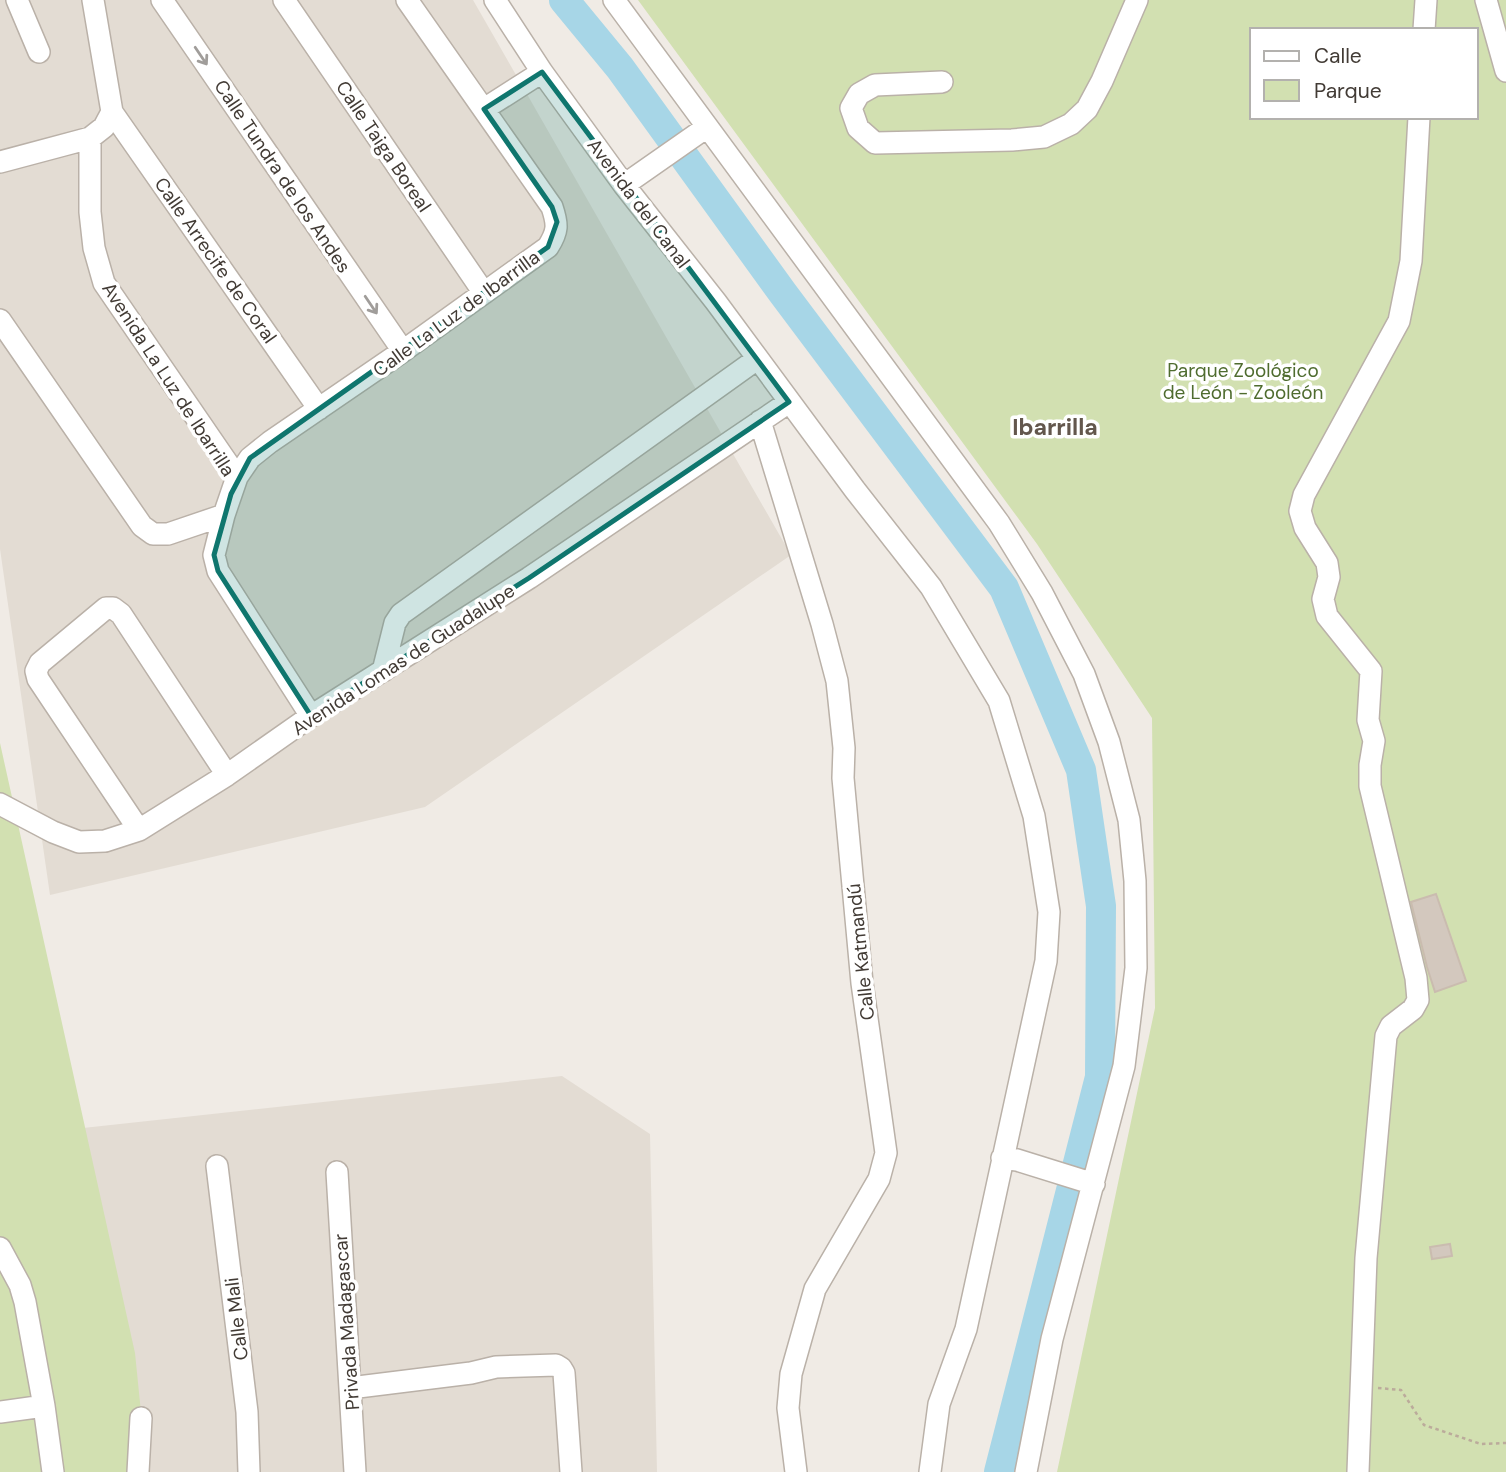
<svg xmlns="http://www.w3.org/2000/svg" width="1506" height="1472" viewBox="0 0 1506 1472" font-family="'DM Sans',sans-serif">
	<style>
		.residential { fill: #e3dcd3 }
		.green { fill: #d2e0b1; fill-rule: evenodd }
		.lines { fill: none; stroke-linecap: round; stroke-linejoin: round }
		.river { stroke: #a7d6e7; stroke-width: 30 }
		.building { fill: #d3c8be; stroke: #cabcaf; stroke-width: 2 }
		.minor-casing { stroke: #bab1a8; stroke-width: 24 }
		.path { stroke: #bbab9b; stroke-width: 2.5; stroke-dasharray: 3.5 3.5; stroke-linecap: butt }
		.minor { stroke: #fff; stroke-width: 21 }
		.oneway { stroke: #a09d9a }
		.marked { fill: #0f766e; fill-opacity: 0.2; stroke: #0f766e; stroke-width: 5; stroke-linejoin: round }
		.labels { text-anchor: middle; stroke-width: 7; stroke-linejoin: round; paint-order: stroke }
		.street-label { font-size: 19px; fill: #423b35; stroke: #fff }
		.park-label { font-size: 19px; fill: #4f6c2f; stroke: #fff }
		.quarter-label { font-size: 23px; font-weight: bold; fill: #63574d; stroke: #fff }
	</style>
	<rect width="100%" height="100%" fill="#f0ebe5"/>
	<!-- residential -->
	<path class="residential" d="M0 0H473L791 555 425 807 50 895 0 549Z
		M562 1076 650 1134 657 1472H0V1137Z"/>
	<!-- green -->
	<path class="green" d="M638 0H1506V1472H1057L1155 1008 1152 718 1037 544ZM1252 30H1476V117H1252Z
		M0 743 135 1353 147 1472H0Z"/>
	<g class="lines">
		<!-- river -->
		<path class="river" d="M564 0 620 68 782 292 1004 588 1081 770 1101 906 1100 1077 999 1472"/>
	</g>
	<!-- building -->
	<path class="building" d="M1436 894 1466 981 1435 992 1427 967 1411 902Z
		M1450 1244 1452 1256 1432 1259 1430 1247Z"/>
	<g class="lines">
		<defs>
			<path id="minor" d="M17 0 39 52
				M162 0 403 351
				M284 0 484 293
				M495 0 542 72 624 185 716 302 855 490 931 587 999 701 1034 816 1049 912 1046 961 966 1329 939 1404 930 1472
				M614 0 999 523 1042 593 1084 674 1109 742 1129 820 1135 881 1136 968 1124 1066 1052 1339 1026 1472
				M1486 0 1506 71
				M1424 30 1426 0
				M942 82 875 85 859 94 851 108 858 128 875 143 1012 140 1044 137 1071 124 1087 109 1102 81 1137 0
				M484 109 542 72
				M112 112 319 409
				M90 138V212L94 248 104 283 237 477
				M0 162 90 138 104 127 112 112 93 0
				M624 185 707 127
				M0 320 142 526 153 534H168L224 515
				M760 421 822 624 837 681 844 748 843 778 862 983 886 1153 879 1179 815 1289 791 1374 788 1408 796 1472
				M383 671 395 623 401 614 757 359
				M311 716 218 571 214 555 224 515 237 477 250 458 270 442 403 351 548 247C558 231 558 225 552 207L407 0
				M0 804 53 832 79 842 105 841 139 830 227 775 311 716 529 578 789 402
				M139 830 38 679 36 671 40 663 106 608H113L121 614 227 775
				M1002 1158 1017 1160 1094 1184
				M217 1166 247 1412 249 1472
				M337 1172 355 1472
				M0 1248 20 1285 25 1302 44 1406 53 1472
				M350 1388 471 1373 496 1367 556 1365 561 1368 564 1373 571 1472
				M0 1412 44 1406
				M138 1472 141 1418
				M1358 1472 1366 1258 1386 1036 1391 1026 1413 1009 1418 1000 1416 978 1370 786V765L1374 741 1368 720 1371 671 1327 616 1323 599 1329 577 1327 563 1305 528 1300 511 1304 495 1399 321 1411 261 1419 117"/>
		</defs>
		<!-- minor casing -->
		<use href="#minor" class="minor-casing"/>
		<!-- path -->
		<path class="path" d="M1378 1388 1401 1390 1424 1425 1481 1444 1506 1443"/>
		<!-- minor -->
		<use href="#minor" class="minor"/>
	</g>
	<!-- one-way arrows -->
	<defs><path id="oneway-shaft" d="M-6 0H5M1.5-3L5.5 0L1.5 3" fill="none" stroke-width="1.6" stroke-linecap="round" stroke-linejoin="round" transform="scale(1.75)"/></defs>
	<g class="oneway">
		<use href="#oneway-shaft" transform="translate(201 56) rotate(56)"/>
		<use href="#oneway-shaft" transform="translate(371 305) rotate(56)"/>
	</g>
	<!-- marked area -->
	<path class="marked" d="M542 72 789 402 529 578 311 716 218 571 214 555 231 494 250 458 548 247 557 222 552 207 484 109Z"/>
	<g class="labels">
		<!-- street labels -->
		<g class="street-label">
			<text transform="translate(384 146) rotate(56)" y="7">Calle Taiga Boreal</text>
			<text transform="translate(283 176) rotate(56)" y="7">Calle Tundra de los Andes</text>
			<text transform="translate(639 203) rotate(53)" y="7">Avenida del Canal</text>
			<text transform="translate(216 260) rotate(55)" y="7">Calle Arrecife de Coral</text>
			<text transform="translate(456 313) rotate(-36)" y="7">Calle La Luz de Ibarrilla</text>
			<text transform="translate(169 379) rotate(57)" y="7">Avenida La Luz de Ibarrilla</text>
			<text transform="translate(403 659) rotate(-33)" y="7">Avenida Lomas de Guadalupe</text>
			<text transform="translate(860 952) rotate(-96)" y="7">Calle Katmandú</text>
			<text transform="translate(236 1319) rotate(-97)" y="7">Calle Mali</text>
			<text transform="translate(346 1322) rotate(-94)" y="7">Privada Madagascar</text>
		</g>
		<!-- park labels -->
		<g class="park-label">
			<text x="1243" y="377">Parque Zoológico<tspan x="1243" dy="22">de León - Zooleón</tspan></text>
		</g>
		<!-- quarter labels -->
		<g class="quarter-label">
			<text x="1055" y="435">Ibarrilla</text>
		</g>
	</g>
	<!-- legend -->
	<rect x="1250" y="28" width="228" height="91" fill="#ffffff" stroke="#b3b1ae" stroke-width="2"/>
	<rect x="1264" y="51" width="35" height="10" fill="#ffffff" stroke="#b3b1ae" stroke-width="2"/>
	<text x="1314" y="63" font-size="21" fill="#423b35">Calle</text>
	<rect x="1264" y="80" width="35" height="21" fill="#d2e0b1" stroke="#b3b1ae" stroke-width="2"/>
	<text x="1314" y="98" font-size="21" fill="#423b35">Parque</text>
</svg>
